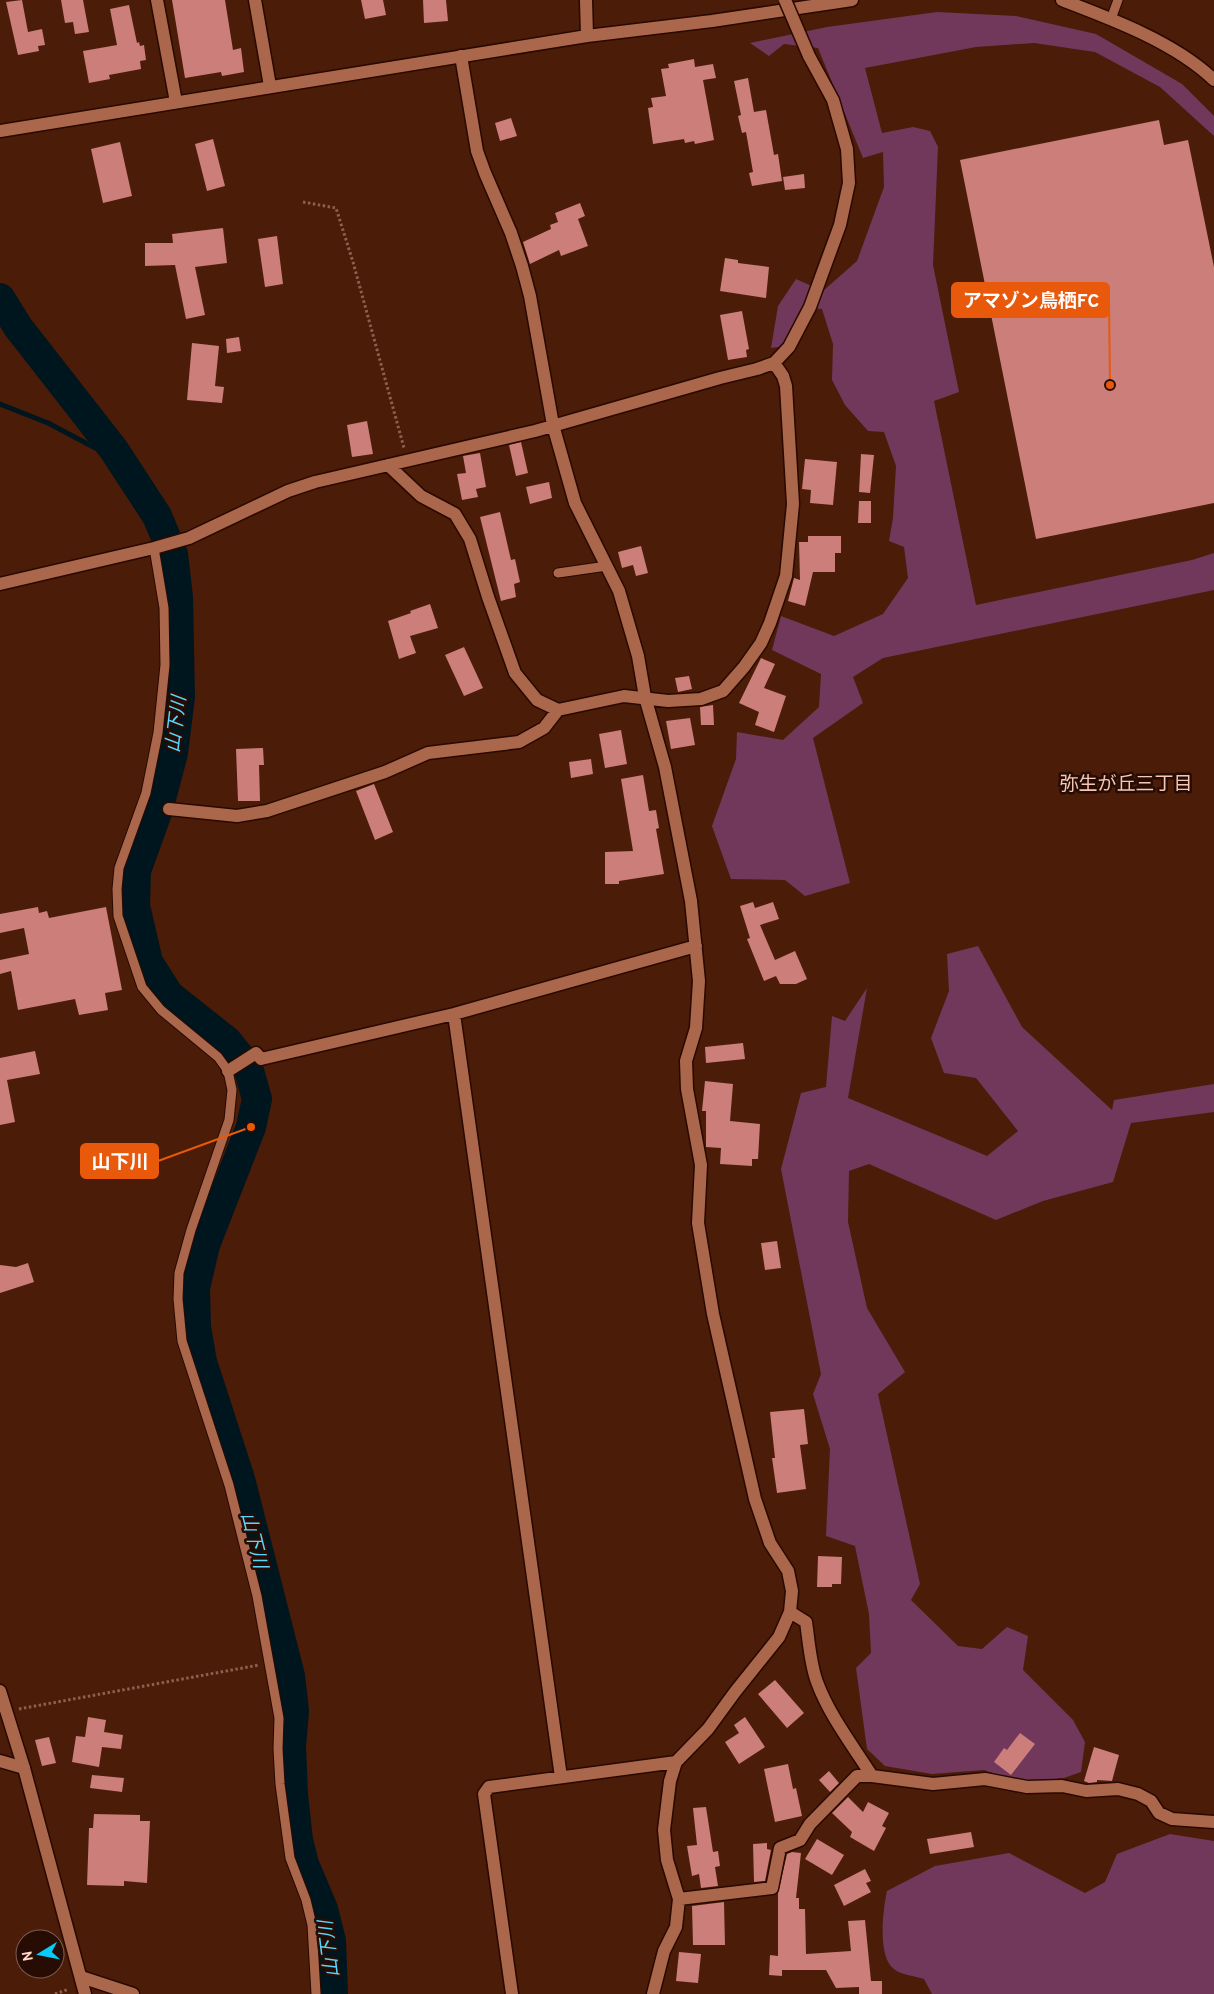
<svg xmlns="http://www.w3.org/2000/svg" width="1214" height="1994" viewBox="0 0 1214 1994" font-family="Overpass,'Noto Sans JP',sans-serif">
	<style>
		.green { fill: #71385c }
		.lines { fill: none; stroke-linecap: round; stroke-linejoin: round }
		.stream { stroke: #00161f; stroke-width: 5 }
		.river { stroke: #00161f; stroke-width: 30 }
		.building { fill: #cb7e7a }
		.lane-casing { stroke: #290900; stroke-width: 11 }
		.street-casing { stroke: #290900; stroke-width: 15 }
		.secondary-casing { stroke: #290900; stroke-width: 15 }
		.path { stroke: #8d614e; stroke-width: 3; stroke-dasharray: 2.5 2.5; stroke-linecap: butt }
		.lane { stroke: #ab674c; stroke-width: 9 }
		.street { stroke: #ab674c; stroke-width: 12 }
		.secondary { stroke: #ab674c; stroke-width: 12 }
		.street-bridge-casing { stroke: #290900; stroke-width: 15; stroke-linecap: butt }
		.street-bridge { stroke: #ab674c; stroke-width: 12 }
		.labels { text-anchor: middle; stroke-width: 5; stroke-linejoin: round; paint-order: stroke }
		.water-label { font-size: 19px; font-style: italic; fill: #57d7ff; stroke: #260c03 }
		.neighbourhood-label { font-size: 19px; fill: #f5c7b5; stroke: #260c03 }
		.leader { fill: none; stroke: #e8590c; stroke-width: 2 }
		.callout-dot { fill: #e8590c; stroke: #260c03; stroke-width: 2 }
		.callout { fill: #e8590c; stroke: #e8590c; stroke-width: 2 }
		.callout-label { font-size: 19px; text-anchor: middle; font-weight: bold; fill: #fff }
	</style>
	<rect width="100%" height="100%" fill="#4b1c07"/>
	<!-- green -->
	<path class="green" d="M937 12 1016 16 1096 34 1182 84 1214 116V136L1160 87 1095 52 1034 43 976 47 865 68 882 133 913 127 930 131 938 147 933 265 959 392 934 401 976 605 1192 560 1214 553V590L883 658 853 677 863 703 813 738 850 883 805 896 785 880 731 879 712 826 736 759 737 732 783 740 819 707 821 674 772 650 781 616 834 636 883 614 908 578 904 547 889 541 893 518 896 466 884 432 868 431 845 405 832 380 833 344 822 309 805 308 785 346 771 348 778 306 796 279 823 291 857 261 884 187 883 152 863 158 818 48 784 44 769 56 750 43 827 27Z
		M978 946 1022 1027 1112 1110 1114 1100 1214 1084V1112L1131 1123 1113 1182 1043 1201 996 1220 869 1164 849 1171 848 1222 867 1308 905 1372 878 1394 920 1584 911 1600 958 1646 982 1649 1007 1627 1028 1636 1023 1670 1073 1720 1085 1742 1081 1772 1064 1778 1022 1783 984 1770 932 1774 885 1766 867 1749 856 1668 871 1653 869 1614 855 1546 826 1536 830 1449 813 1394 821 1374 781 1169 801 1093 826 1087 832 1016 845 1021 867 988 848 1098 987 1156 1018 1131 976 1078 944 1073 931 1038 949 991 947 954Z
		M1170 1834 1214 1841V1994H932L924 1979C915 1976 901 1975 894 1969 877 1957 883 1909 887 1891L935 1866 1009 1853 1085 1893 1105 1882 1117 1854Z"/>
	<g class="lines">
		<!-- stream -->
		<path class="stream" d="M0 404 48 423 101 451 114 450"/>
		<!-- river -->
		<path class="river" d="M0 298 18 327 114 450 157 516 173 554 178 597 180 697 173 753 158 810 136 871 135 906 148 962 169 995 227 1041 248 1067 257 1099 251 1127 205 1245 195 1288 196 1327 202 1362 240 1479 290 1676 294 1711 291 1746 293 1794 298 1840 304 1864 323 1909 331 1941 333 1994"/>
	</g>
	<!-- building -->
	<path class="building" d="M22 0 28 32 42 29 45 45 38 46 39 51 18 55 6 2Z
		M61 0H83L89 32 75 34 73 22 65 23Z
		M172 0H225L233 50 241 48 244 72 222 76 221 72 185 78Z
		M361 0H383L386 15 365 19Z
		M423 0H446L448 21 424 23Z
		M129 5 137 43 139 42 140 46 144 45 146 60 140 61 141 69 109 75 110 79 89 83 83 51 117 45 110 9Z
		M694 59 695 67 713 64 716 78 703 80 714 140 695 144 694 141 685 143 684 139 653 144 648 108 653 107 651 98 666 96 661 69 669 68 668 64Z
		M748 78 754 112 766 110 774 155 778 154 782 181 752 186 749 173 753 172 746 132 742 133 738 116 741 115 734 81Z
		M511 118 517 136 500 141 495 123Z
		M1159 120 1164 145 1188 140 1214 267V503L1036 539 960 160Z
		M213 139 225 186 207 191 195 144Z
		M120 142 132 196 103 203 91 149Z
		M804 174 805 188 785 190 783 177Z
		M580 203 585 216 578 219 588 246 561 256 559 250 530 264 523 242 551 229 550 225 558 222 555 213Z
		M223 228 227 263 195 267 205 315 186 319 175 265 145 266V243H173L172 234Z
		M277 236 283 284 265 287 258 239Z
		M725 258 738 260V263L769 267 766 298 720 291Z
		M742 311 749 349 746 350 747 357 728 360 720 315Z
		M239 337 241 351 227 353 226 339Z
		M192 343 219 346 215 386 224 387 222 403 187 400Z
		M367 421 373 454 352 457 347 425Z
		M521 442 528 473 516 476 509 445Z
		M480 453 486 487 476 489 478 497 462 500 457 474 466 473 463 456Z
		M861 454 874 455 870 493 859 492Z
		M805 459 837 462 833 505 810 503 811 490 802 489Z
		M549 482 552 498 530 504 526 487Z
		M859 501H871V523H858Z
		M500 512 511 560 515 559 520 582 514 584 516 597 501 601 480 517Z
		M808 536H841V553H835V572H813L805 606 788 601 794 578 800 580 799 542H808Z
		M641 546 648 573 636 576 633 565 622 568 618 552Z
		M430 604 438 628 410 636 416 653 399 659 388 621 411 613 410 611Z
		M464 647 483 688 464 696 445 655Z
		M761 658 775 664 764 688 786 696 774 732 755 725 759 712 739 703Z
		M689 676 692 689 678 692 675 678Z
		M713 705 714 725H701L700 707Z
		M690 718 695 745 671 749 666 721Z
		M621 730 627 764 605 768 599 734Z
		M263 748 264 765H259L260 801H238L236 749Z
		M591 759 593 774 571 778 569 762Z
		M643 775 649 811 656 810 659 828 656 829 664 874 619 881V884H605V852L633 851 621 779Z
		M374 784 393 832 375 840 356 791Z
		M753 902 755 908 773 902 779 919 760 925 775 960 795 951 807 979 796 984H780L776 976 764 981 747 939 750 938 740 906Z
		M38 907 39 913 47 911 49 918 106 907 122 990 105 993 108 1010 79 1015 75 999 18 1010 11 971 0 974V960L29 954 24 928 0 933V914Z
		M743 1043 745 1059 706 1063 705 1047Z
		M35 1051 40 1074 7 1080 15 1122 0 1125V1058Z
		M705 1081 733 1084 730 1121 760 1124 758 1159H752V1166L720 1164 721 1148 706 1147V1111H702Z
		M777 1241 781 1268 765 1270 761 1243Z
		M28 1263 34 1282 0 1293V1265L16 1267Z
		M804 1409 808 1444 800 1445 806 1489 777 1493 772 1458H775L770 1412Z
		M818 1556 842 1557 841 1584H832V1587H817Z
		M775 1680 804 1713 787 1728 758 1694Z
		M88 1717 106 1720 104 1732 123 1735 121 1749 102 1747 99 1767 72 1762 76 1736 85 1737Z
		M745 1717 765 1747 739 1764 725 1742 739 1733 734 1725Z
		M1020 1733 1035 1744 1011 1775 994 1762 1004 1748 1007 1750Z
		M49 1737 56 1763 42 1766 35 1740Z
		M1094 1747 1119 1755 1112 1781 1097 1780V1782L1089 1783 1084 1781Z
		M788 1764 793 1789 796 1788 802 1816 775 1822 764 1769Z
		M829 1771 839 1783 830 1792 819 1780Z
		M92 1775 124 1778 122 1792 90 1788Z
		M848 1797 863 1812 868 1802 889 1813 882 1826 886 1828 874 1851 850 1837 852 1832 832 1813Z
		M706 1807 713 1852 718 1851 720 1866 715 1867 718 1886 701 1888 699 1874 692 1876 687 1846 697 1845 693 1808Z
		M94 1814 140 1815V1821H150L147 1883 124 1881V1886L87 1885 89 1828H93Z
		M971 1832 974 1847 930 1854 927 1839Z
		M817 1839 844 1855 832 1875 805 1859Z
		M767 1843V1849L771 1850 765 1881 754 1882 753 1844Z
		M792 1852 801 1853 796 1898H799V1909H805L806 1954 851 1951 848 1921 865 1920 871 1981H882V1994H859V1987L836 1988 826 1970H782V1976L769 1975 770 1955 778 1956V1893L787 1854Z
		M865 1869 871 1881 866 1883 871 1892 844 1906 834 1885Z
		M724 1902 725 1945H693L692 1906Z
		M679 1952 701 1954 698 1983 676 1981Z"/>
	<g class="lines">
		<defs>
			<path id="lane" d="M1111 19 1118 0
				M154 548 164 608 165 665 158 733 146 793 119 868 117 889 118 916 142 987 161 1010 218 1057 228 1071 232 1090 229 1120 191 1230 179 1273 178 1299 182 1341 229 1485 257 1596 279 1718 278 1749 280 1784 290 1858 306 1900 312 1925 316 1994
				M558 573 607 566"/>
			<path id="street" d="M157 0 176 102
				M255 0 270 86
				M461 56 477 151 485 173 511 233 522 266 530 296 553 425 575 503 619 591 638 656 645 697 665 767 691 901 699 981 696 1028 686 1061 687 1089 701 1165 698 1223 713 1314 755 1499 770 1543 788 1571 792 1591 790 1612 779 1637 735 1692 708 1729 676 1762 670 1781 664 1830 667 1860 679 1899 676 1927 664 1951 653 1994
				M388 465 421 496 455 514 470 539 488 597 515 673 537 700 558 710 624 696 668 701 701 699 723 691 744 667 761 643 770 623 786 576 793 504 786 386 783 376 774 363
				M0 584 154 548 189 538 288 491 315 482 535 431 720 378 757 369 774 363 789 347 810 307 840 225 849 183 847 149 833 100 809 56
				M169 809 237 816 267 811 385 772 428 753 519 742 544 728 558 710
				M454 1014 561 1777
				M228 1071 256 1053 261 1059 454 1014 696 946
				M790 1612 806 1622C809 1642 810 1663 817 1682 829 1715 853 1746 872 1776
				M0 1761 24 1768
				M679 1899 772 1888 780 1848 800 1840 810 1824 857 1776H872L933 1784 985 1779 1027 1787 1062 1786 1086 1791 1118 1789 1138 1794 1151 1801 1159 1813 1172 1819 1214 1822
				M81 1977 133 1994
				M512 1994 484 1794 489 1787 676 1762"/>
			<path id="secondary" d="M586 0 587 36
				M1062 0C1112 19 1176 43 1214 80
				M0 131 587 36 712 21 852 0
				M0 1691 24 1768 85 1994"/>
		</defs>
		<!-- lane casing -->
		<use href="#lane" class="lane-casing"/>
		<!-- street casing -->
		<use href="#street" class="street-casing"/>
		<!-- secondary casing -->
		<use href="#secondary" class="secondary-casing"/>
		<!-- path -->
		<path class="path" d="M303 202 336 208 353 262 404 448
			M19 1709 259 1665
			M55 1994 69 1989"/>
		<!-- lane -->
		<use href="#lane" class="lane"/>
		<!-- street -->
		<use href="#street" class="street"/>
		<!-- secondary -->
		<use href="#secondary" class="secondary"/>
		<defs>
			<path id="street-bridge" d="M785 0 809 56"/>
		</defs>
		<!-- street-bridge casing -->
		<use href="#street-bridge" class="street-bridge-casing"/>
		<!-- street-bridge -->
		<use href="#street-bridge" class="street-bridge"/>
	</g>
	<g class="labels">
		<!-- water labels -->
		<g class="water-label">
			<text transform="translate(175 724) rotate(-83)" y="7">山下川</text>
			<text transform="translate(255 1540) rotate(76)" y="7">山下川</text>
			<text transform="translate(328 1949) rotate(-97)" y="7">山下川</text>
		</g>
		<!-- neighbourhood labels -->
		<g class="neighbourhood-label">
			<text x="1126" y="790">弥生が丘三丁目</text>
		</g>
	</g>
	<!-- callouts -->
	<path class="leader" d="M1110 385L1109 300M251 1127L158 1161"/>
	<g class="callout-dot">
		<circle cx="1110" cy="385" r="5"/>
		<circle cx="251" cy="1127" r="5"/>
	</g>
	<g class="callout">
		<rect x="952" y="283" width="157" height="34" rx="5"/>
		<rect x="81" y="1144" width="77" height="34" rx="5"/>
	</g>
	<g class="callout-label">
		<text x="1031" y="307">アマゾン鳥栖FC</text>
		<text x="120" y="1168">山下川</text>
	</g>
	<!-- north arrow -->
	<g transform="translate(40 1954) rotate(260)"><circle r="24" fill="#260c03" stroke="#7d5e52"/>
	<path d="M0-4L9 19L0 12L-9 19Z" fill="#07cbf9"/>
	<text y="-8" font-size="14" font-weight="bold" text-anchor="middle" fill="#ffd8c8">N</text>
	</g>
</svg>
